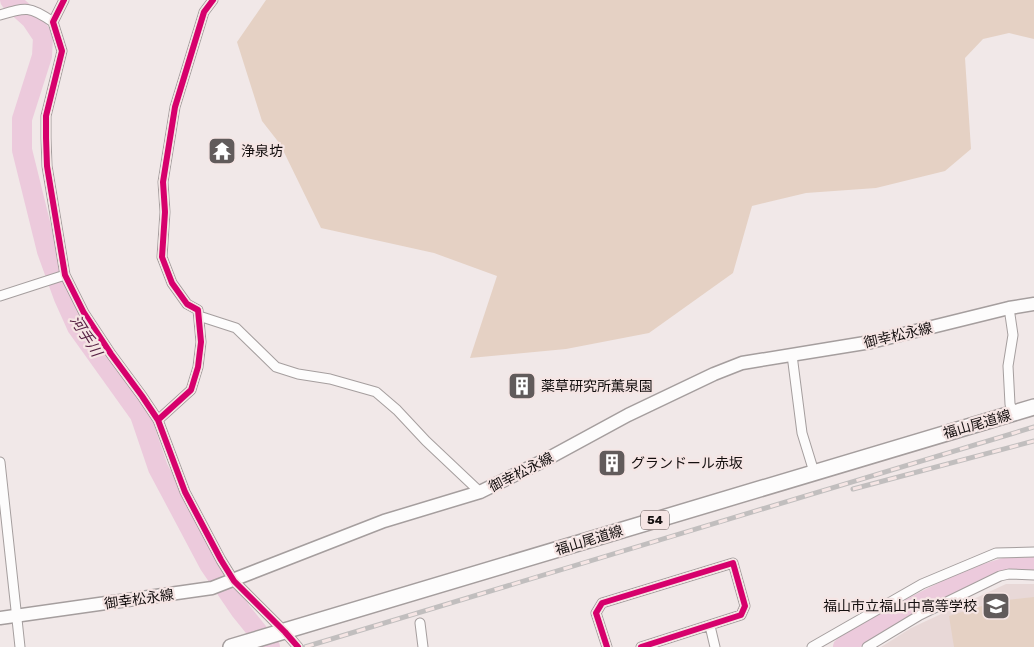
<svg xmlns="http://www.w3.org/2000/svg" width="1034" height="647" viewBox="0 0 1034 647" font-family="Rubik,'Noto Sans JP',sans-serif">
	<style>
		.built { fill: #e8d8d7 }
		.green { fill: #e5d1c4 }
		.lines { fill: none; stroke-linecap: round; stroke-linejoin: round }
		.river { stroke: #eccadc; stroke-width: 20 }
		.street-casing { stroke: #a59e9e; stroke-width: 11 }
		.secondary-casing { stroke: #a59e9e; stroke-width: 15 }
		.primary-casing { stroke: #a59e9e; stroke-width: 18 }
		.street { stroke: #fdfcfc; stroke-width: 9 }
		.secondary { stroke: #fdfcfc; stroke-width: 12 }
		.primary { stroke: #fdfcfc; stroke-width: 15 }
		.rail-casing { stroke: #c1bebe; stroke-width: 5 }
		.rail { stroke: #f5e5e4; stroke-width: 3; stroke-dasharray: 9; stroke-linecap: butt }
		.cycleway-casing { stroke: #f5e5e4; stroke-width: 9 }
		.cycleway { stroke: #d6006c; stroke-width: 6 }
		.labels { text-anchor: middle; stroke-width: 4.5; stroke-linejoin: round; paint-order: stroke }
		.shield { fill: #f5e5e4; stroke: #584f4f; stroke-width: 1 }
		.shield-label { font-size: 12px; font-weight: bold; fill: #140f0f }
		.poi-label { font-size: 14px; fill: #140f0f; stroke: #f5e5e4; text-anchor: start }
		.street-label { font-size: 14px; fill: #140f0f; stroke: #f5e5e4 }
		.water-label { font-size: 15px; font-style: italic; fill: #572244; stroke: #f5e5e4 }
	</style>
	<rect width="100%" height="100%" fill="#f1e8e8"/>
	<!-- built -->
	<path class="built" d="M1006 584H1034V647H881L911 628Z"/>
	<!-- green -->
	<path class="green" d="M266 0H1034V39L1009 33 983 39 965 58 971 149 945 171 876 188 806 193 752 206 733 273 649 333 566 349 470 358 497 276 434 253 321 228 280 144 262 121 237 42Z
		M1034 597V647H954L949 616 998 601Z"/>
	<g class="lines">
		<!-- river -->
		<path class="river" d="M10 0 31 19 43 37 42 56 22 119V150L47 251 64 298 77 327 140 415 158 468 209 564 241 611 270 647
			M843 647 864 632 968 579 1004 568 1034 567"/>
		<defs>
			<path id="street" d="M64 0 53 22 62 51 46 116V138L47 166 65 275 84 313 111 354 142 396 158 420 185 492 221 560 234 581 285 632 298 647
				M0 15C26 7 30 6 53 22
				M0 296 65 275
				M1009 308 1013 335 1008 366 1010 404 1013 413
				M199 316 236 328 276 367 298 374 330 379 376 392 397 410 426 441 480 492
				M792 355 802 433 814 472
				M158 420 191 390 198 367 201 342 198 310 187 304 172 283 162 257 165 212 163 182 175 107 204 12 213 0
				M0 462 20 647
				M420 623 423 647
				M710 626 715 647
				M607 647 596 613 602 603 733 563 745 606 741 615 641 647
				M812 647 922 584 996 553 1034 552
				M867 647 920 615 1000 576 1009 574 1034 575"/>
			<path id="secondary" d="M0 618 212 588 384 521 480 492 547 459 628 415 714 374 742 363 871 342 1009 308 1034 304"/>
			<path id="primary" d="M231 647 1034 407"/>
		</defs>
		<!-- street casing -->
		<use href="#street" class="street-casing"/>
		<!-- secondary casing -->
		<use href="#secondary" class="secondary-casing"/>
		<!-- primary casing -->
		<use href="#primary" class="primary-casing"/>
		<!-- street -->
		<use href="#street" class="street"/>
		<!-- secondary -->
		<use href="#secondary" class="secondary"/>
		<!-- primary -->
		<use href="#primary" class="primary"/>
		<defs>
			<path id="rail" d="M853 489 1034 441
				M305 647 1034 427"/>
		</defs>
		<!-- rail casing -->
		<use href="#rail" class="rail-casing"/>
		<!-- rail -->
		<use href="#rail" class="rail"/>
		<defs>
			<path id="cycleway" d="M64 0 53 22 62 51 46 116V138L47 166 65 275 84 313 111 354 142 396 158 420 185 492 221 560 234 581 285 632 298 647
				M158 420 191 390 198 367 201 342 198 310 187 304 172 283 162 257 165 212 163 182 175 107 204 12 213 0
				M607 647 596 613 602 603 733 563 745 606 741 615 641 647"/>
		</defs>
		<!-- cycleway casing -->
		<use href="#cycleway" class="cycleway-casing"/>
		<!-- cycleway -->
		<use href="#cycleway" class="cycleway"/>
	</g>
	<!-- icons -->
	<defs>
		<symbol id="temple-square" viewBox="-11 -11 22 22"><rect x="-9" y="-9" width="18" height="18" rx="4" fill="#615b5b" stroke="#f5e5e4"/><path d="M0-6L5-2H3V0L6.5 2.5H4V6H1.5V3h-3V6H-4V2.5H-6.5L-3 0V-2H-5Z" fill="#fff"/></symbol>
		<symbol id="building-square" viewBox="-11 -11 22 22"><rect x="-9" y="-9" width="18" height="18" rx="4" fill="#615b5b" stroke="#f5e5e4"/><path d="M-4-6H4V6H1V3H-1V6H-4ZM-2.5-4.3h1.7v1.8h-1.7ZM.8-4.3h1.7v1.8H.8ZM-2.5-1h1.7V.8h-1.7ZM.8-1h1.7V.8H.8Z" fill="#fff"/></symbol>
		<symbol id="school-square" viewBox="-11 -11 22 22"><rect x="-9" y="-9" width="18" height="18" rx="4" fill="#615b5b" stroke="#f5e5e4"/><path d="M0-5L7-2L0 1L-7-2ZM-4 1L0 2.5L4 1V4Q0 6-4 4Z" fill="#fff"/></symbol>
	</defs>
	<g fill-rule="evenodd">
		<use href="#temple-square" x="206" y="135" width="32" height="32"/>
		<use href="#building-square" x="506" y="370" width="32" height="32"/>
		<use href="#building-square" x="596" y="447" width="32" height="32"/>
		<use href="#school-square" x="980" y="590" width="32" height="32"/>
	</g>
	<g class="labels">
		<!-- shield labels -->
		<rect class="shield" x="641" y="510.5" width="28" height="19" rx="4"/>
		<g class="shield-label">
			<text x="655" y="524">54</text>
		</g>
		<!-- poi labels -->
		<g class="poi-label">
			<text x="241" y="156">浄泉坊</text>
			<text x="541" y="391">薬草研究所薫泉園</text>
			<text x="631" y="468">グランドール赤坂</text>
			<text x="977" y="611" text-anchor="end">福山市立福山中高等学校</text>
		</g>
		<!-- street labels -->
		<g class="street-label">
			<text transform="translate(898 335) rotate(-13)" y="5">御幸松永線</text>
			<text transform="translate(977 424) rotate(-16)" y="5">福山尾道線</text>
			<text transform="translate(521 472) rotate(-27)" y="5">御幸松永線</text>
			<text transform="translate(589 540) rotate(-17)" y="5">福山尾道線</text>
			<text transform="translate(139 599) rotate(-8)" y="5">御幸松永線</text>
		</g>
		<!-- water labels -->
		<g class="water-label">
			<text transform="translate(86 336) rotate(58)" y="5">河手川</text>
		</g>
	</g>
</svg>
